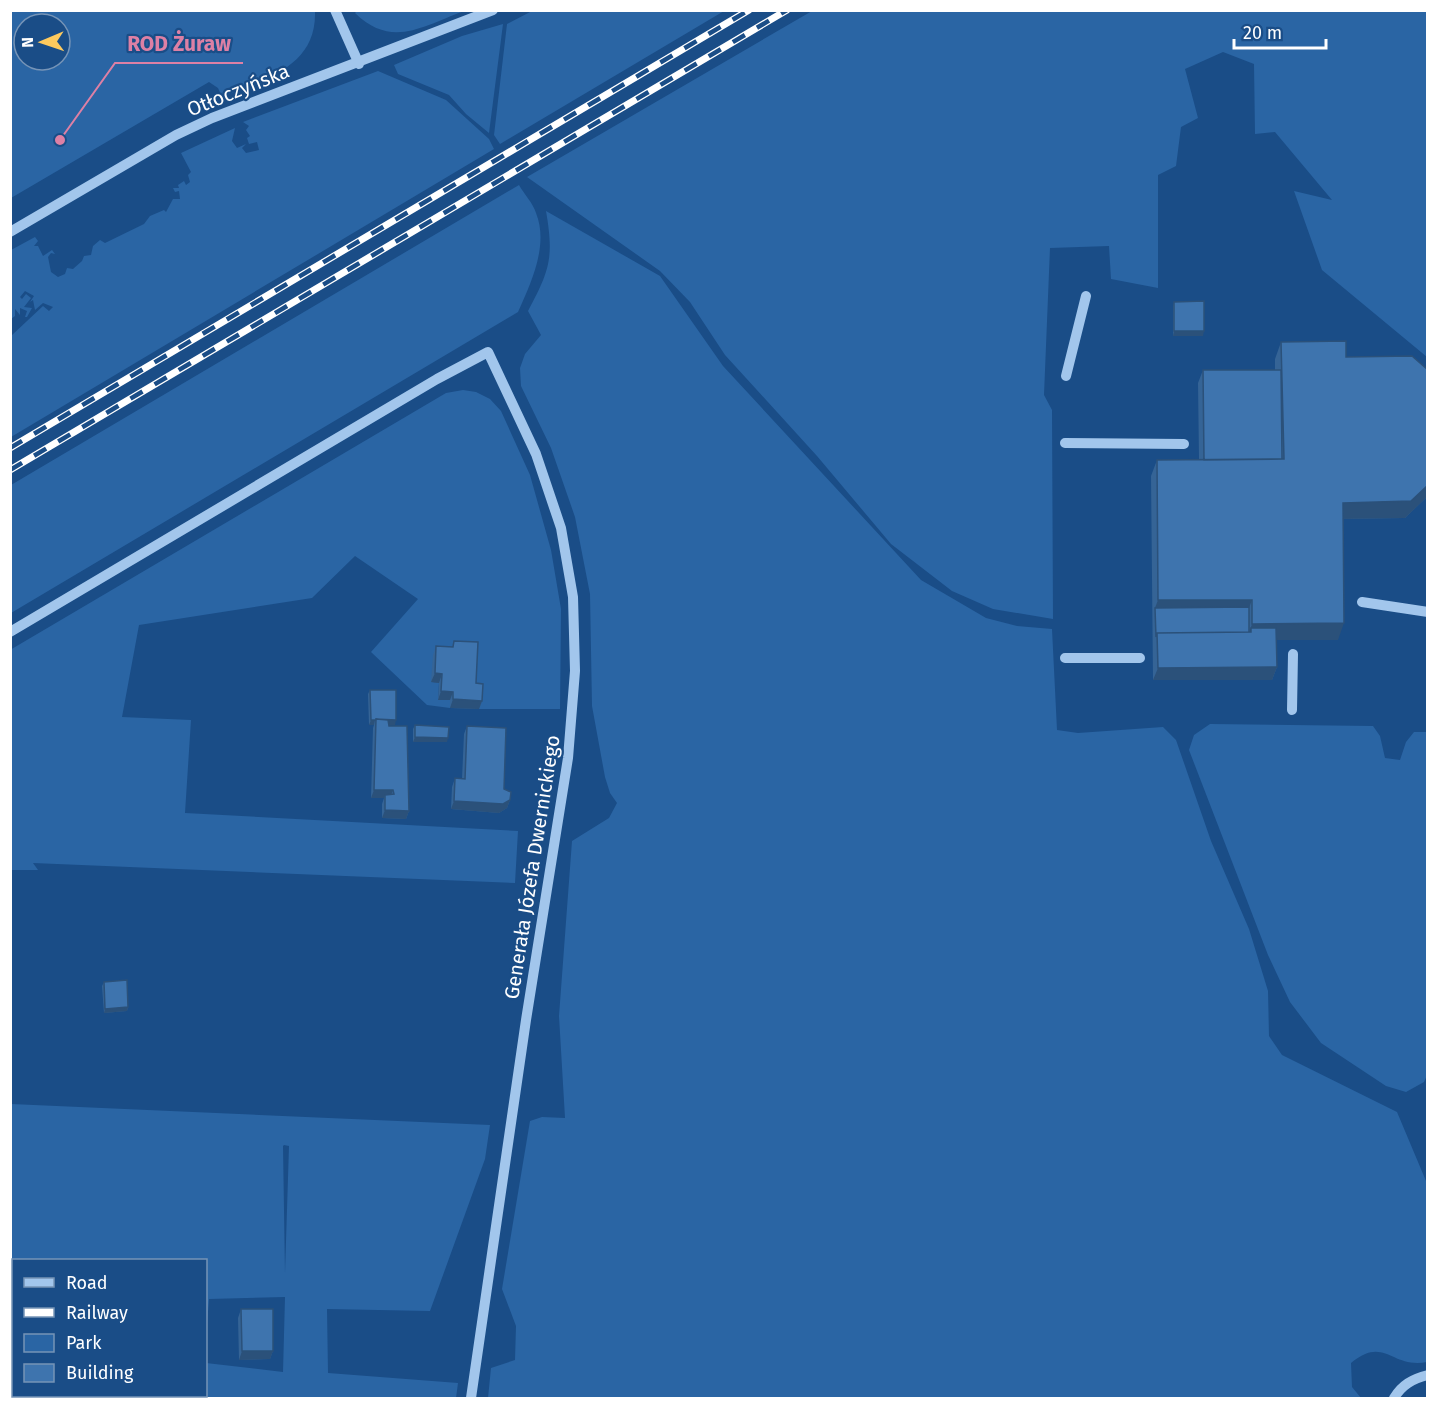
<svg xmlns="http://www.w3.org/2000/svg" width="1438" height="1409" viewBox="0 0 1438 1409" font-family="'Fira Sans',sans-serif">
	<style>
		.green { fill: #2a65a4; fill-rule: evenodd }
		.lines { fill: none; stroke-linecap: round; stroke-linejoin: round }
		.minor { stroke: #a2c6ec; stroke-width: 10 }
		.rail-casing { stroke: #fff; stroke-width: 7 }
		.rail { stroke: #1a4d87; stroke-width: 4.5; stroke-dasharray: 14; stroke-linecap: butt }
		.wall { fill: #356496 }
		.shaded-wall { fill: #2b517a }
		.building { fill: #3e74ae; stroke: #2b517a; stroke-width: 1.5 }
		.labels { text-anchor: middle; stroke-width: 4.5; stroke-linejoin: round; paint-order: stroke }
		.street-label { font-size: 20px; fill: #fff; stroke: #1a4d87 }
		.leader { fill: none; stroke: #dd80a5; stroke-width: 2 }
		.callout-dot { fill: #dd80a5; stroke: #1a4d87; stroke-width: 2 }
		.callout-label { font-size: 21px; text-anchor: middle; font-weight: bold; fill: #dd80a5; stroke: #1a4d87; stroke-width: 4.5; stroke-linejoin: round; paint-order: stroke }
	</style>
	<rect width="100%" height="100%" fill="#1a4d87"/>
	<!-- green -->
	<path class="green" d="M315 11C317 67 265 79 222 97L218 88 209 82 11 198V11ZM24 24H60V60H24Z
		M357 11V10L464 11C423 26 392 49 355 13Z
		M532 11V10L724 11 500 144 494 135 507 24Z
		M812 11H1427V357L1322 270 1294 191 1332 200 1275 132 1255 134 1254 64 1223 52 1185 69 1198 118 1181 127 1176 166 1158 175V288L1111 279 1109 246 1050 248 1044 395 1052 410 1053 619 993 609 952 591 891 544 817 456 725 355 690 302 660 271 527 177Z
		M503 24 489 133 466 114 449 95 398 74 394 65 462 36Z
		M378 71 446 100 489 139 494 149 11 437V336L43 306 49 311 53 307 43 303 35 310 33 300 30 302 34 296 25 291 20 297 22 299 26 294 31 298 24 307 32 308 27 317H25L27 311 20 308V315L15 309V316L11 319V250L35 237 38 241 34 246H38L43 256 52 250 55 254 51 253 48 257 51 272 58 277 65 274 67 268 73 269 82 261 84 256 91 255 93 246 100 240 105 243 144 224 150 216 164 210 166 212 173 199H180L179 191 175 192 173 188H179L178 185 184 181 186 185 190 182 188 175 191 172 181 153 235 128 232 141 237 148 246 144 242 148 246 153 259 150 257 142 249 144 247 138 250 136 246 130 249 126 243 122Z
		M519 185C524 194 533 203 536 213 549 245 531 283 518 312L11 613V485Z
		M546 211 660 276 723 366 921 580 986 618 1017 626 1052 629 1057 730 1078 733 1163 727 1176 740 1211 841 1249 929 1268 991 1269 1036 1282 1055 1397 1112 1426 1181 1427 1362C1391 1369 1385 1335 1351 1363L1352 1387 1361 1398H488L491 1368 515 1360 516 1326 502 1289 530 1121 542 1117 565 1118 559 1016 572 841 609 818 617 803 610 793 605 777 592 706 590 594 575 517 551 448 521 386 520 368 525 354 541 335 528 311C550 270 554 257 546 211Z
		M463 390 476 392 490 399 501 411 530 475 551 550 561 609 560 709H479L480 693 473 692 475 651 432 682 439 683 438 699 450 700V708L427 705 371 652 418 599 355 556 312 598 139 625 122 717 191 720 185 813 518 831 515 883 33 863 38 870H11L10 650 446 393Z
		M1210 724 1373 726 1380 736 1385 758 1400 760 1406 742 1414 732H1427L1428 1073 1424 1082 1406 1092 1386 1086 1321 1043 1290 1002 1268 955 1189 750 1194 735Z
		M11 1104 490 1125 485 1159 430 1311 327 1309 328 1373 458 1383 456 1398H11ZM284 1145 289 1146 285 1273 283 1146ZM14 1260H206V1337L209 1299 285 1297 283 1372 206 1363V1396H14Z"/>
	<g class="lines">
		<!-- minor -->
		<path class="minor" d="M335 10 359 64
			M10 232 176 135 212 118 493 10
			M1066 376 1086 296
			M1065 443 1184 444
			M1362 602 1428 612
			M10 632 437 379 488 352 536 454 561 528 573 597 575 671 568 758 526 1020 471 1398
			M1065 658H1140
			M1292 710 1293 654
			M1394 1398C1402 1385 1412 1379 1428 1375"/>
		<defs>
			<path id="rail" d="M10 448 749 10
				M10 470 787 10"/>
		</defs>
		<!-- rail casing -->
		<use href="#rail" class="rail-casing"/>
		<!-- rail -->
		<use href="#rail" class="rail"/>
	</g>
	<!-- wall -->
	<path class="wall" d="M1174 302 1203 336H1173V306Z
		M1281 342 1346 357 1428 370V496L1405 518 1343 519 1338 640H1277V667L1272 680H1153L1151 476 1157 460H1199L1198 383 1203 370H1275V359Z
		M454 641 476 683 482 701 479 709 450 708V700H438L439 683 431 682 433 655 436 646 452 647Z
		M370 690 395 725H389L409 811 406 819 382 818V804L384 798H371L373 728 374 725H369L368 694Z
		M415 725 447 742H413V729Z
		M467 726 510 800 507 808 499 813 451 809 452 787 455 778 462 779 464 734Z
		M104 982 128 1007 127 1011 104 1013 102 986Z
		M241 1309 273 1351 270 1359 239 1360 238 1318Z"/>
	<!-- shaded-wall -->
	<path class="shaded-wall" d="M1174 331H1204L1203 336H1173Z
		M1428 485V496L1405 518 1337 519 1343 503Z
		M1158 600H1252L1246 616 1155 608Z
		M1344 623 1338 640H1248V636L1252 624Z
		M1277 667 1272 680H1153L1158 668Z
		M435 673 442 674 439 683 431 682Z
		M441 691 453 692 450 700H438Z
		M453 699 482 701 479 709 450 708Z
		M371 720H375L374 725H369Z
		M376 720H396L395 725H376Z
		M415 737 448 738 447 742H413Z
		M374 790H393L390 798 385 795 384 798H371Z
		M510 800 507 808 499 813 451 809 454 801Z
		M385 810 409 811 406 819 382 818Z
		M128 1007 127 1011 104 1013 105 1009Z
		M242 1351H273L270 1359 239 1360Z"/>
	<!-- building -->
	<path class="building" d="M1204 301V331H1174V302Z
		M1346 341V357L1412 356 1428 370V485L1411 501 1343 503 1344 623 1252 624V600H1158L1157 460 1284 459 1281 342Z
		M1203 370H1281L1282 459 1204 460Z
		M1249 607V632L1157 633 1156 637 1155 608Z
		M1251 628H1276L1277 667 1158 668 1157 633 1251 632Z
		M454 641 478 642 476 683 483 684 482 701 453 699V692L441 691 442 674 435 673 436 646 453 647Z
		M370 690H396V720L376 719V720H371Z
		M376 719 388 720 389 726H407L409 811 385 810V795L394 794 393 790H374Z
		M415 725 449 727 448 738 415 737Z
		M467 726 506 728 504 789 511 792 510 800 503 804 454 801 455 778 465 779Z
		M127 980 128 1007 105 1009 104 982Z
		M241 1309H273V1351H242Z"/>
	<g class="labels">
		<!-- street labels -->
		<g class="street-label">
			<text transform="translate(238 90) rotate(-22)" y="7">Otłoczyńska</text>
			<text transform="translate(532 867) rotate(-81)" y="7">Generała Józefa Dwernickiego</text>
		</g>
	</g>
	<!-- callouts -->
	<path class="leader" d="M60 140L115 63H243"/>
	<circle class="callout-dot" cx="60" cy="140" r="6"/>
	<g class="callout-label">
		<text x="179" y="51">ROD Żuraw</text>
	</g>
	<!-- border -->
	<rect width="1438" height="1409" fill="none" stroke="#ffffff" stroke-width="24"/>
	<!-- legend -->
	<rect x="12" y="1259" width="195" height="138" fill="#1a4d87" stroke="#7694b7" stroke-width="1.5"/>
	<rect x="24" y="1278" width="30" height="9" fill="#a2c6ec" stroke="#7694b7" stroke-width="1.5"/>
	<text x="66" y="1289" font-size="18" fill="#ffffff">Road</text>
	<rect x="24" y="1308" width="30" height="9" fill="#ffffff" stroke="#7694b7" stroke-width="1.5"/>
	<text x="66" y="1319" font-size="18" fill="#ffffff">Railway</text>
	<rect x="24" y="1334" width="30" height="18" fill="#2a65a4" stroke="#7694b7" stroke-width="1.5"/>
	<text x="66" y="1349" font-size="18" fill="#ffffff">Park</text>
	<rect x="24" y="1364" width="30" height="18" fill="#3e74ae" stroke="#7694b7" stroke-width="1.5"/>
	<text x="66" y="1379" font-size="18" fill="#ffffff">Building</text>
	<!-- north arrow -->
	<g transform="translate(42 42) rotate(268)"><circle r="28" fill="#1a4d87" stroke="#7694b7" stroke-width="1.5"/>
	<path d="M0-4.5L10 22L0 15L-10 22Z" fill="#feca5e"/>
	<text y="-9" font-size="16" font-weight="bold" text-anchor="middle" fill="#ffffff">N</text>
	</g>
	<!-- scale -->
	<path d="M1234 39v9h92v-9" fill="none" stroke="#ffffff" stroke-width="3"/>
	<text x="1243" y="39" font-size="18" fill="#ffffff" stroke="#1a4d87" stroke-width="4.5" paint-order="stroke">20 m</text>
</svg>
